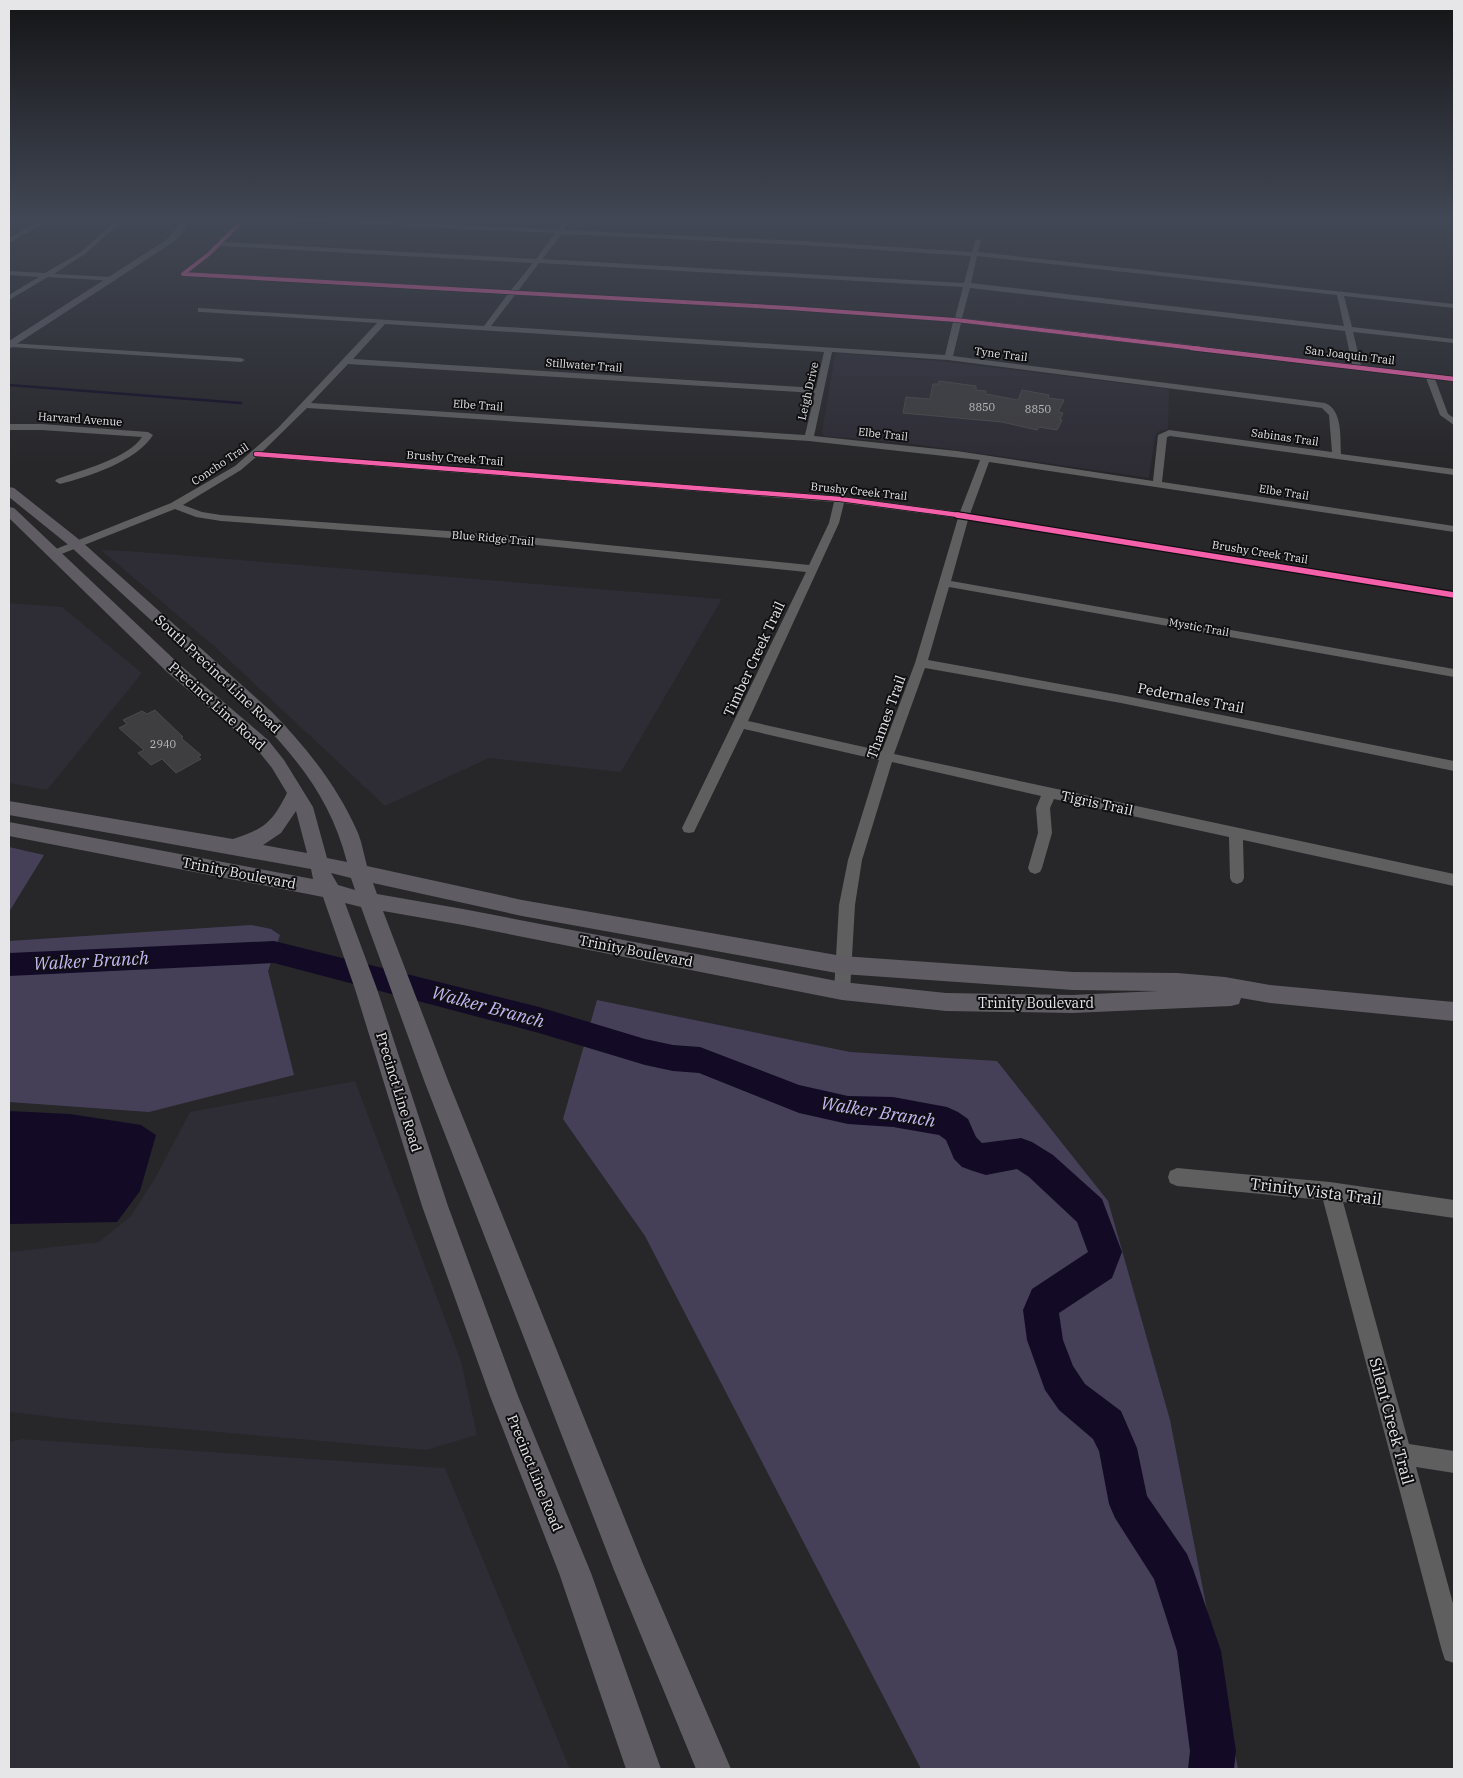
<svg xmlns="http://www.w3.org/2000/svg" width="1463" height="1778" viewBox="0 0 1463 1778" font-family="'IBM Plex Serif',serif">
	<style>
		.built { fill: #2e2c35 }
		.green { fill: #454058 }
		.water { fill: #130b25 }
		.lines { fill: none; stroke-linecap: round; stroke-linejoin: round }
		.stream { stroke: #130b25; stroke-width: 2.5 }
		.river { fill: #130b25; fill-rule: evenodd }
		.building { fill: #3e3d3f; stroke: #4b4b4c }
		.street { fill: #5f5f60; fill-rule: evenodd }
		.secondary { fill: #5f5d63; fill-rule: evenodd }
		.cycleway-far2-casing { stroke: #0f0f11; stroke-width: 5 }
		.cycleway-far1-casing { stroke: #0f0f11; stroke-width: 6 }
		.cycleway-casing { stroke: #0f0f11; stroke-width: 8 }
		.cycleway-far2 { stroke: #f560ab; stroke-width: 4 }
		.cycleway-far1 { stroke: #f560ab; stroke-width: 4.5 }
		.cycleway { stroke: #f560ab; stroke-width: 5.5 }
		.labels { text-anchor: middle; stroke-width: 4; stroke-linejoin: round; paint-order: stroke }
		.far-street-label { font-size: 11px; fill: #e6e5e8; stroke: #0f0f11 }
		.number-label { font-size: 11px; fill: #bcbbbe }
		.street-label { font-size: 14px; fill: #e6e5e8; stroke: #0f0f11 }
		.near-street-label { font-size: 16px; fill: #e6e5e8; stroke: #0f0f11 }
		.near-water-label { font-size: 18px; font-style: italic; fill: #c5b7f6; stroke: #0f0f11 }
	</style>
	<rect width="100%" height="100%" fill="#272629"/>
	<!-- built -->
	<path class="built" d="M839 353 948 362 1169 389 1168 429 1159 431 1155 436 1149 478 914 444 824 436 822 432 835 356Z
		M101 550 128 551 722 599 621 772 489 758 385 806 215 647Z
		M9 603 62 607 142 673 47 790 9 783Z
		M355 1081 461 1361 477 1435 426 1450 89 1421 9 1412V1252L99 1242 131 1216 155 1178 190 1112Z
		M22 1439 445 1468 570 1769H9V1442Z"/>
	<!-- green -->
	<path class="green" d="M9 847 44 855 9 912Z
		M251 925 271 929 280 935 268 971 294 1075 149 1112 9 1102V941Z
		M597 1000 850 1052 997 1061 1108 1201 1170 1420 1238 1769H921L645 1236 563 1119Z"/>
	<!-- water -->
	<path class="water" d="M9 1111 70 1114 141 1125 156 1135 140 1191 117 1222 9 1224Z"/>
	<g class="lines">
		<!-- stream -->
		<path class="stream" d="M9 385 241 403"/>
		<!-- river -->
		<path class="river" d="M274 941 539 1007 645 1039 673 1045 700 1047 799 1085 848 1096 893 1097 947 1107 958 1112 968 1119 976 1137 982 1143 1021 1138 1032 1142 1053 1155 1102 1199 1122 1252 1112 1278 1059 1313 1063 1340 1073 1366 1085 1384 1121 1411 1137 1448 1147 1496 1187 1554 1193 1569 1221 1651 1236 1751 1234 1769H1188L1190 1751 1177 1651 1154 1579 1115 1518 1109 1504 1099 1451 1093 1439 1059 1410 1045 1390 1027 1340 1023 1310 1032 1289 1088 1252 1077 1222 1029 1177 1017 1169 986 1175 973 1171 962 1167 954 1159 946 1140 939 1135 893 1127 848 1124 799 1113 699 1073 673 1071 645 1065 539 1033 274 963 9 976V953Z"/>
	</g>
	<!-- building -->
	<path class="building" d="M939 381 976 386V390L986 391V394L1018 400 1022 390 1049 395 1048 398 1064 400 1058 412 1063 413 1060 419 1062 420 1057 430 1039 427 1037 430 1002 422 903 413 906 397 930 399 933 384H939Z
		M155 710 183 737 181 738 201 755 198 757 201 759 176 773 162 759 151 765 138 753 144 750 119 728 127 724 123 720 142 711 147 714Z"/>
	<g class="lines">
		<!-- street -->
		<path class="street" d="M48 217H55L9 243V238Z
			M120 217H127L85 254 54 274 112 277H115V281L48 277 9 300V295L39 277 9 275V271L45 273 81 252Z
			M245 217H291L558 230 568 217H574L564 230 801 241 972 252 975 241 978 239 981 241 978 252 1454 304V308L1344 296 1352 327 1454 339V343L1353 332 1361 365 1454 377V382L1435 379 1448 414 1454 418V425L1440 415 1426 378 961 323 953 356 1325 403C1343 410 1340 438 1341 454L1454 469V475L1170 436 1167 437 1162 482 1454 526V532L989 462 970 514 1454 592V598L968 520 951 581 1454 669V677L949 587 928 660 1121 695 1454 761V771L1121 703 925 668 894 754 1454 874V886L1243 840 1244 878 1242 882 1237 884 1232 882 1230 878 1229 837 1054 799 1050 808 1052 833 1042 868 1040 872 1035 874 1030 872 1028 868 1038 833 1036 808 1041 796 892 762 862 860 855 905 850 991 848 996 842 998 836 996 834 991 839 905 848 860 879 760 744 729 694 832 689 833 684 832 682 828 806 572 517 543 221 521 196 517 175 509 59 555H51L50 553 51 551 171 503 235 466 278 428 377 323 201 312H198V308L484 326 508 294 181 275V273L207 253ZM251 218 253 219 555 233 536 259 224 242 243 223ZM562 234 801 245 971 256 964 283 542 259ZM221 246 533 263 511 290 190 272ZM977 256 1337 295 1344 326 971 283ZM539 263 963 287 955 318 789 306 518 291ZM970 288 1345 331 1352 364 962 318ZM515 295 789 310 953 322 945 355 491 326ZM385 324 824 352 816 388 353 359ZM832 352 948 360 1322 408 1329 415 1332 452 1169 430 1158 435 1153 481 957 451 814 436ZM348 364 815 393 805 435 311 403ZM307 408 809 441 980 460 960 512 840 496 262 452ZM256 457 834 502 829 523 809 565 517 536 221 515 202 512 183 505 241 470ZM844 503 958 518 915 663 882 751 748 721 839 523Z
			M808 217H846L853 219 850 221 811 219Z
			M9 343 241 358 245 360 241 362 11 347H9Z
			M9 424H42L148 432 153 435C137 461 88 477 60 484L55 481 57 479C79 471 129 458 142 437L42 430H9Z
			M1177 1168 1330 1182 1454 1200V1218L1343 1202 1409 1444 1454 1451V1473L1416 1467 1454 1607V1663L1445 1660 1442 1651 1323 1200 1177 1186 1170 1183 1168 1177 1170 1171Z"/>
		<!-- secondary -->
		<path class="secondary" d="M181 217H189C187 228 181 236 172 243L9 349V341L166 240 177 228Z
			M9 487 14 488 81 541 272 712C307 748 338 787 358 833 362 843 364 855 367 866L522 900 842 956 1073 972 1177 973 1225 977 1270 985 1454 1002V1021L1270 1003 1241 998 1239 1004 1231 1006 1072 1013 946 1011 842 1000 463 925 383 911 449 1083 643 1564 731 1769H696L614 1570 425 1083 361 907 345 903 377 989 448 1206 518 1396 591 1573 661 1769H626L559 1573 490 1396 422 1206 355 989 323 897 9 836V822L313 879 311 869 9 815V801L233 839C264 829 272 823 287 793L272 768 256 748 167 672 9 518V507L14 508 179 664 268 740 284 760 313 807 327 858 347 862C332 803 301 763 260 720L71 547 9 497ZM296 811 307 853 263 845 281 833ZM331 873 351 878 355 890 338 885ZM373 883 522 916 842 974 1073 990 1158 991 1072 995 946 993 842 982 463 909 377 894Z"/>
		<defs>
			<path id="cycleway-far2" d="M249 217 241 222 209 254 183 274 789 308 956 320 1202 349"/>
			<path id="cycleway-far1" d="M1191 348 1454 379
				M256 454 840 499 966 516"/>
			<path id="cycleway" d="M957 515 1454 595"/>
		</defs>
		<!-- cycleway-far2 casing -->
		<use href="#cycleway-far2" class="cycleway-far2-casing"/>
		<!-- cycleway-far1 casing -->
		<use href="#cycleway-far1" class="cycleway-far1-casing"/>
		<!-- cycleway casing -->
		<use href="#cycleway" class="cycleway-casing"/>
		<!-- cycleway-far2 -->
		<use href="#cycleway-far2" class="cycleway-far2"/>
		<!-- cycleway-far1 -->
		<use href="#cycleway-far1" class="cycleway-far1"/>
		<!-- cycleway -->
		<use href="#cycleway" class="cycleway"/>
	</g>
	<!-- sky -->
	<linearGradient id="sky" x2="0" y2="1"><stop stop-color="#151517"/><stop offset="0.47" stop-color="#414754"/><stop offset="1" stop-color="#414754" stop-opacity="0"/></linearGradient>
	<rect width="1463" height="466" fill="url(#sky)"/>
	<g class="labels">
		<!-- far-street labels -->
		<g class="far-street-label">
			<text transform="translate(1001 354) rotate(7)" y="4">Tyne Trail</text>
			<text transform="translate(1350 355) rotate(7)" y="4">San Joaquin Trail</text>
			<text transform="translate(584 365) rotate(4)" y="4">Stillwater Trail</text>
			<text transform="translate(808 391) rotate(-77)" y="4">Leigh Drive</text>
			<text transform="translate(478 405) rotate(4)" y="4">Elbe Trail</text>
			<text transform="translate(80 419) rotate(4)" y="4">Harvard Avenue</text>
			<text transform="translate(883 434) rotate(6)" y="4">Elbe Trail</text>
			<text transform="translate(1285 437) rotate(8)" y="4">Sabinas Trail</text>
			<text transform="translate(455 458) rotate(4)" y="4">Brushy Creek Trail</text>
			<text transform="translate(220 464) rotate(-34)" y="4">Concho Trail</text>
			<text transform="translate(859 491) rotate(6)" y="4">Brushy Creek Trail</text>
			<text transform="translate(1284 492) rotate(9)" y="4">Elbe Trail</text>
			<text transform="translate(493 538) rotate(5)" y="4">Blue Ridge Trail</text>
			<text transform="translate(1260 552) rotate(9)" y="4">Brushy Creek Trail</text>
			<text transform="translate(1199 627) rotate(10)" y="4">Mystic Trail</text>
		</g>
		<!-- number labels -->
		<g class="number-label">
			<text x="982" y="411">8850</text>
			<text x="1038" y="413">8850</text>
			<text x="163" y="748">2940</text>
		</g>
		<!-- street labels -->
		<g class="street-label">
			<text transform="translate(754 659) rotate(-65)" y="5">Timber Creek Trail</text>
			<text transform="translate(218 674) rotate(43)" y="5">South Precinct Line Road</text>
			<text transform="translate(1191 698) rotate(11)" y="5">Pedernales Trail</text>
			<text transform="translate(217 706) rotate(42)" y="5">Precinct Line Road</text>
			<text transform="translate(886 717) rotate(-70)" y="5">Thames Trail</text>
			<text transform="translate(1097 803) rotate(12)" y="5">Tigris Trail</text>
			<text transform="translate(239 873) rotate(11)" y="5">Trinity Boulevard</text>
			<text transform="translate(636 951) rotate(11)" y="5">Trinity Boulevard</text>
			<text x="1036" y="1008">Trinity Boulevard</text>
			<text transform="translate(399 1092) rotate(73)" y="5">Precinct Line Road</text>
			<text transform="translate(535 1473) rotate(68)" y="5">Precinct Line Road</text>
		</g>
		<!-- near-street labels -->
		<g class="near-street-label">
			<text transform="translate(1316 1191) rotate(7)" y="6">Trinity Vista Trail</text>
			<text transform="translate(1392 1421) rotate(75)" y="6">Silent Creek Trail</text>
		</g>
		<!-- near-water labels -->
		<g class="near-water-label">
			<text transform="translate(91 961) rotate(-3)" y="6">Walker Branch</text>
			<text transform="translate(488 1007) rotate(15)" y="6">Walker Branch</text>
			<text transform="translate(878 1112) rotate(9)" y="6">Walker Branch</text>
		</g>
	</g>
	<!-- border -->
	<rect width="1463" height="1778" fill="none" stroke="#e6e5e8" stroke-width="20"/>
</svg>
